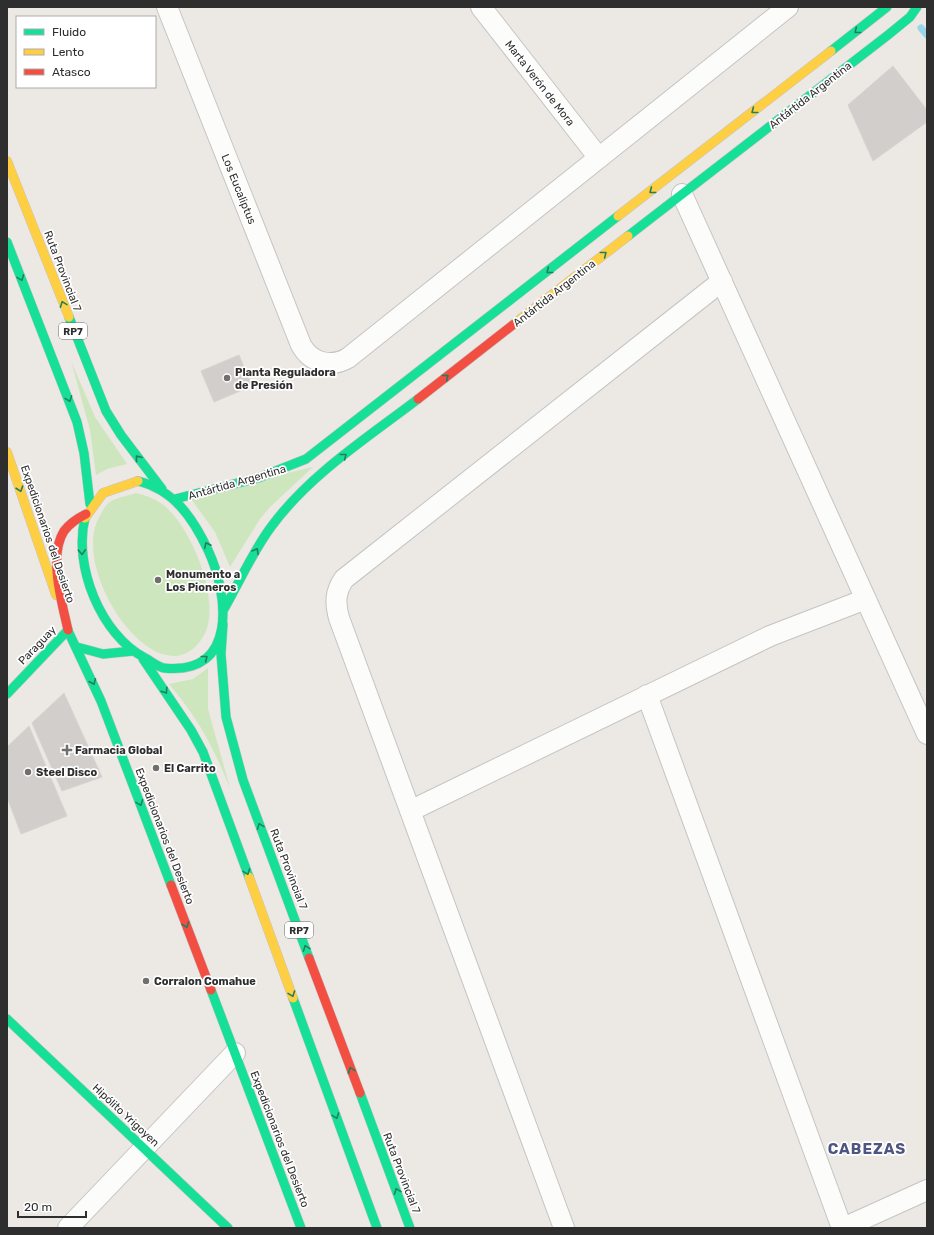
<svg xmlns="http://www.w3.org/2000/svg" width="934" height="1235" viewBox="0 0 934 1235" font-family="Rubik,sans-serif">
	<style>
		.green { fill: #cee6be }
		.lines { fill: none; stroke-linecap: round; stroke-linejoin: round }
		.stream { stroke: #99d6ec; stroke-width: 7 }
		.building { fill: #d1cecb; stroke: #d7d4d0 }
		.street-casing { stroke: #c5c4c5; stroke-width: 22 }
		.fast-casing { stroke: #c5c4c5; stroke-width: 10 }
		.slow-casing { stroke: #c5c4c5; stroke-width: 10 }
		.jam-casing { stroke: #c5c4c5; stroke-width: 10 }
		.street { stroke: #fcfcfb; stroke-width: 20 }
		.fast { stroke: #16e098; stroke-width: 9 }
		.slow { stroke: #ffcf43; stroke-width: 9 }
		.jam { stroke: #f24e42; stroke-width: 9 }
		.oneway { stroke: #237e5e }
		.poi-dot { fill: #706f6e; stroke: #fff; stroke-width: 1.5 }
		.labels { text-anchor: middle; stroke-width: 3.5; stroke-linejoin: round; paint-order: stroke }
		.shield { fill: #fff; stroke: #6d6d6d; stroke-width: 1 }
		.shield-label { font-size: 10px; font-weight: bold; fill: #2e2e2e }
		.street-label { font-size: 11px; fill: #2e2e2e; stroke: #fff }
		.poi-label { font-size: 11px; font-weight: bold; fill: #2e2e2e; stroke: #fff; text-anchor: start }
		.district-label { font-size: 15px; font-weight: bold; letter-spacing: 1px; fill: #4d5680; stroke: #fff }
	</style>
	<rect width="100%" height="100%" fill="#ece8e4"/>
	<!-- green -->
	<path class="green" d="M71 361 95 417 127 464 107 469 96 475 90 430Z
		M313 467 270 507 260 519 230 567 215 532 189 496Z
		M136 493C148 496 159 500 168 509 193 533 223 604 203 637 160 706 65 568 101 514 103 510 106 504 110 502 117 497 128 496 136 493Z
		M208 668V709L230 788C213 747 199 719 169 684L193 679Z"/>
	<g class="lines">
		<!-- stream -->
		<path class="stream" d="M921 28 927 35"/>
	</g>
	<!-- building -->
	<path class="building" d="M893 66 927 110V122L873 161 848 105Z
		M239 355 252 386 214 402 201 371Z
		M64 693 102 777 62 791 32 723Z
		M29 726 67 816 21 834 7 797V747Z"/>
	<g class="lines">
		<defs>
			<path id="street" d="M167 7 301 345C311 363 331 368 348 358L788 7
				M481 7 599 158
				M682 194 927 734
				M647 695 842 1228
				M410 811 770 636 866 599
				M68 1228 235 1053
				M564 1228 339 618C335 603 335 592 344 579L722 281
				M843 1228 927 1190"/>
			<path id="fast" d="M831 51 887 7
				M628 236 888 35 910 17 917 7
				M7 242 77 422 84 453 90 504
				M69 317 106 411 121 435 162 489
				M175 499 258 478 306 459 618 216
				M85 518C73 566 101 635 145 658 151 661 158 667 164 668 238 676 229 595 208 550 193 518 174 490 138 481
				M224 609C239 583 253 551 271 527 309 475 367 438 418 399
				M223 624 221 654 226 717 243 780 309 958
				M69 633 101 701 171 885
				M77 647 103 654 133 651
				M143 659 191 730 203 752 249 877
				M7 694 68 630
				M211 990 301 1228
				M293 998 377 1228
				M7 1019 228 1228
				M360 1093 410 1228"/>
			<path id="slow" d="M7 161 69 317
				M618 216 831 51
				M514 324 628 236
				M7 452 56 595
				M85 518 103 493 138 481
				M249 877 293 998"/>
			<path id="jam" d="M418 399 514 324
				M68 630C62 603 48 556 64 531 70 523 78 518 86 514
				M171 885 211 990
				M309 958 360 1093"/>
		</defs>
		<!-- street casing -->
		<use href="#street" class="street-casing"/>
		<!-- fast casing -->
		<use href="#fast" class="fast-casing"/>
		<!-- slow casing -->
		<use href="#slow" class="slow-casing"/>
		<!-- jam casing -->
		<use href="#jam" class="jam-casing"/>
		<!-- street -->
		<use href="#street" class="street"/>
		<!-- fast -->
		<use href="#fast" class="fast"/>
		<!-- slow -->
		<use href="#slow" class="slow"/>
		<!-- jam -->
		<use href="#jam" class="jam"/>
	</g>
	<!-- one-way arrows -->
	<defs><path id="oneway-chevron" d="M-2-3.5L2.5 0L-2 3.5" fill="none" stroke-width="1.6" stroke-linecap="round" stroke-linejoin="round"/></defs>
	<g class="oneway">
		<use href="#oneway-chevron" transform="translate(857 31) rotate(142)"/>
		<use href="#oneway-chevron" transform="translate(754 111) rotate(142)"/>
		<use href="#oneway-chevron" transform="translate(652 191) rotate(142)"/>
		<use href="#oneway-chevron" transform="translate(604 254) rotate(-38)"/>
		<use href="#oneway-chevron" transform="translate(549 271) rotate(142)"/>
		<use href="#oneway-chevron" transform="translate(21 278) rotate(69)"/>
		<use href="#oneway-chevron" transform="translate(63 304) rotate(-111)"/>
		<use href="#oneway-chevron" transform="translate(446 377) rotate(-38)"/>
		<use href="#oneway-chevron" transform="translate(69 399) rotate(69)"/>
		<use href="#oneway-chevron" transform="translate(344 456) rotate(-38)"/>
		<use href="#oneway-chevron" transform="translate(138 458) rotate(-128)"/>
		<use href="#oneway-chevron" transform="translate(20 489) rotate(71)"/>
		<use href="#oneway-chevron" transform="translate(207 545) rotate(-116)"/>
		<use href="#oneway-chevron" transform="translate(256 551) rotate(-60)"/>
		<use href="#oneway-chevron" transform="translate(82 552) rotate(87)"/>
		<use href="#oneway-chevron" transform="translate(205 658) rotate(-38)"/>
		<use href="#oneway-chevron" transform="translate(93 682) rotate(67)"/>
		<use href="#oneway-chevron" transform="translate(165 691) rotate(57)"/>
		<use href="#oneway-chevron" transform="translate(140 803) rotate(69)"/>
		<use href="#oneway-chevron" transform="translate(260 826) rotate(-111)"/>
		<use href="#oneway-chevron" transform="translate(247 872) rotate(70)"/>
		<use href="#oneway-chevron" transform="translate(186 925) rotate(69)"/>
		<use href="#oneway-chevron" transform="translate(306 948) rotate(-111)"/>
		<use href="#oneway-chevron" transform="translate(292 994) rotate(70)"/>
		<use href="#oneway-chevron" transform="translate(351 1070) rotate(-111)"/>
		<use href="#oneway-chevron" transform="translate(336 1116) rotate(70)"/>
		<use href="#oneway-chevron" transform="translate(397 1191) rotate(-111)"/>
	</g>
	<!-- markers -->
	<g class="poi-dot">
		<circle cx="227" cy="378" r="4"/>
		<circle cx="158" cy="580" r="4"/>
		<path d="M65 744h4v4h4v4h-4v4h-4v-4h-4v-4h4z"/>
		<circle cx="156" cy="768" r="4"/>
		<circle cx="28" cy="772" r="4"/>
		<circle cx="146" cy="981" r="4"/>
	</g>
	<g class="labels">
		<!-- shield labels -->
		<g class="shield">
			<rect x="59" y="323" width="28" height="16" rx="3"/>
			<rect x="285" y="922" width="28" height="16" rx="3"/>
		</g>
		<g class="shield-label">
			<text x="73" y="335">RP7</text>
			<text x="299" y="934">RP7</text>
		</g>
		<!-- street labels -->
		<g class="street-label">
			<text transform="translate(540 83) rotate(52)" y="4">Marta Verón de Mora</text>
			<text transform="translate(810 95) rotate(-38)" y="4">Antártida Argentina</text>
			<text transform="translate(239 189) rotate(68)" y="4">Los Eucaliptus</text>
			<text transform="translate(63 271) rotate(69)" y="4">Ruta Provincial 7</text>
			<text transform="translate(554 293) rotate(-38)" y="4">Antártida Argentina</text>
			<text transform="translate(237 482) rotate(-16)" y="4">Antártida Argentina</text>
			<text transform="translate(48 534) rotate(71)" y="4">Expedicionarios del Desierto</text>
			<text transform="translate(37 645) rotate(-46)" y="4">Paraguay</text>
			<text transform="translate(165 836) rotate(69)" y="4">Expedicionarios del Desierto</text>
			<text transform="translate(289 869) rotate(69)" y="4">Ruta Provincial 7</text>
			<text transform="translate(126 1115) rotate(43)" y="4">Hipólito Yrigoyen</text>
			<text transform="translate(280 1139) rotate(69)" y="4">Expedicionarios del Desierto</text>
			<text transform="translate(402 1173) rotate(69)" y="4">Ruta Provincial 7</text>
		</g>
		<!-- poi labels -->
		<g class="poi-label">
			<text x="235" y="376">Planta Reguladora<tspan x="235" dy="13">de Presión</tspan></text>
			<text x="166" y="578">Monumento a<tspan x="166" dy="13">Los Pioneros</tspan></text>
			<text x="75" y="754">Farmacia Global</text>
			<text x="164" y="772">El Carrito</text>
			<text x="36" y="776">Steel Disco</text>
			<text x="154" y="985">Corralon Comahue</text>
		</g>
		<!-- district labels -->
		<g class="district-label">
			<text x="867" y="1154">CABEZAS</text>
		</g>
	</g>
	<!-- border -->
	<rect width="934" height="1235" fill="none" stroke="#2e2e2e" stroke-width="16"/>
	<!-- legend -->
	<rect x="16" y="16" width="140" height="72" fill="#ffffff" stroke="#ababab"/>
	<rect x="24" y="29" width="20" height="6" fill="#16e098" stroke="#ababab"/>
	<text x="52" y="36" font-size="12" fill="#2e2e2e">Fluido</text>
	<rect x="24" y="49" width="20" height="6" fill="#ffcf43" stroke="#ababab"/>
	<text x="52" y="56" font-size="12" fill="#2e2e2e">Lento</text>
	<rect x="24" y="69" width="20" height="6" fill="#f24e42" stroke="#ababab"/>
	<text x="52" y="76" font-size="12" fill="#2e2e2e">Atasco</text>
	<!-- scale -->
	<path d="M18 1211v6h68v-6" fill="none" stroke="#2e2e2e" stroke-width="2"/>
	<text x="24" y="1211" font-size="12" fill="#2e2e2e" stroke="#ffffff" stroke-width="3" paint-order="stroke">20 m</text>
</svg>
